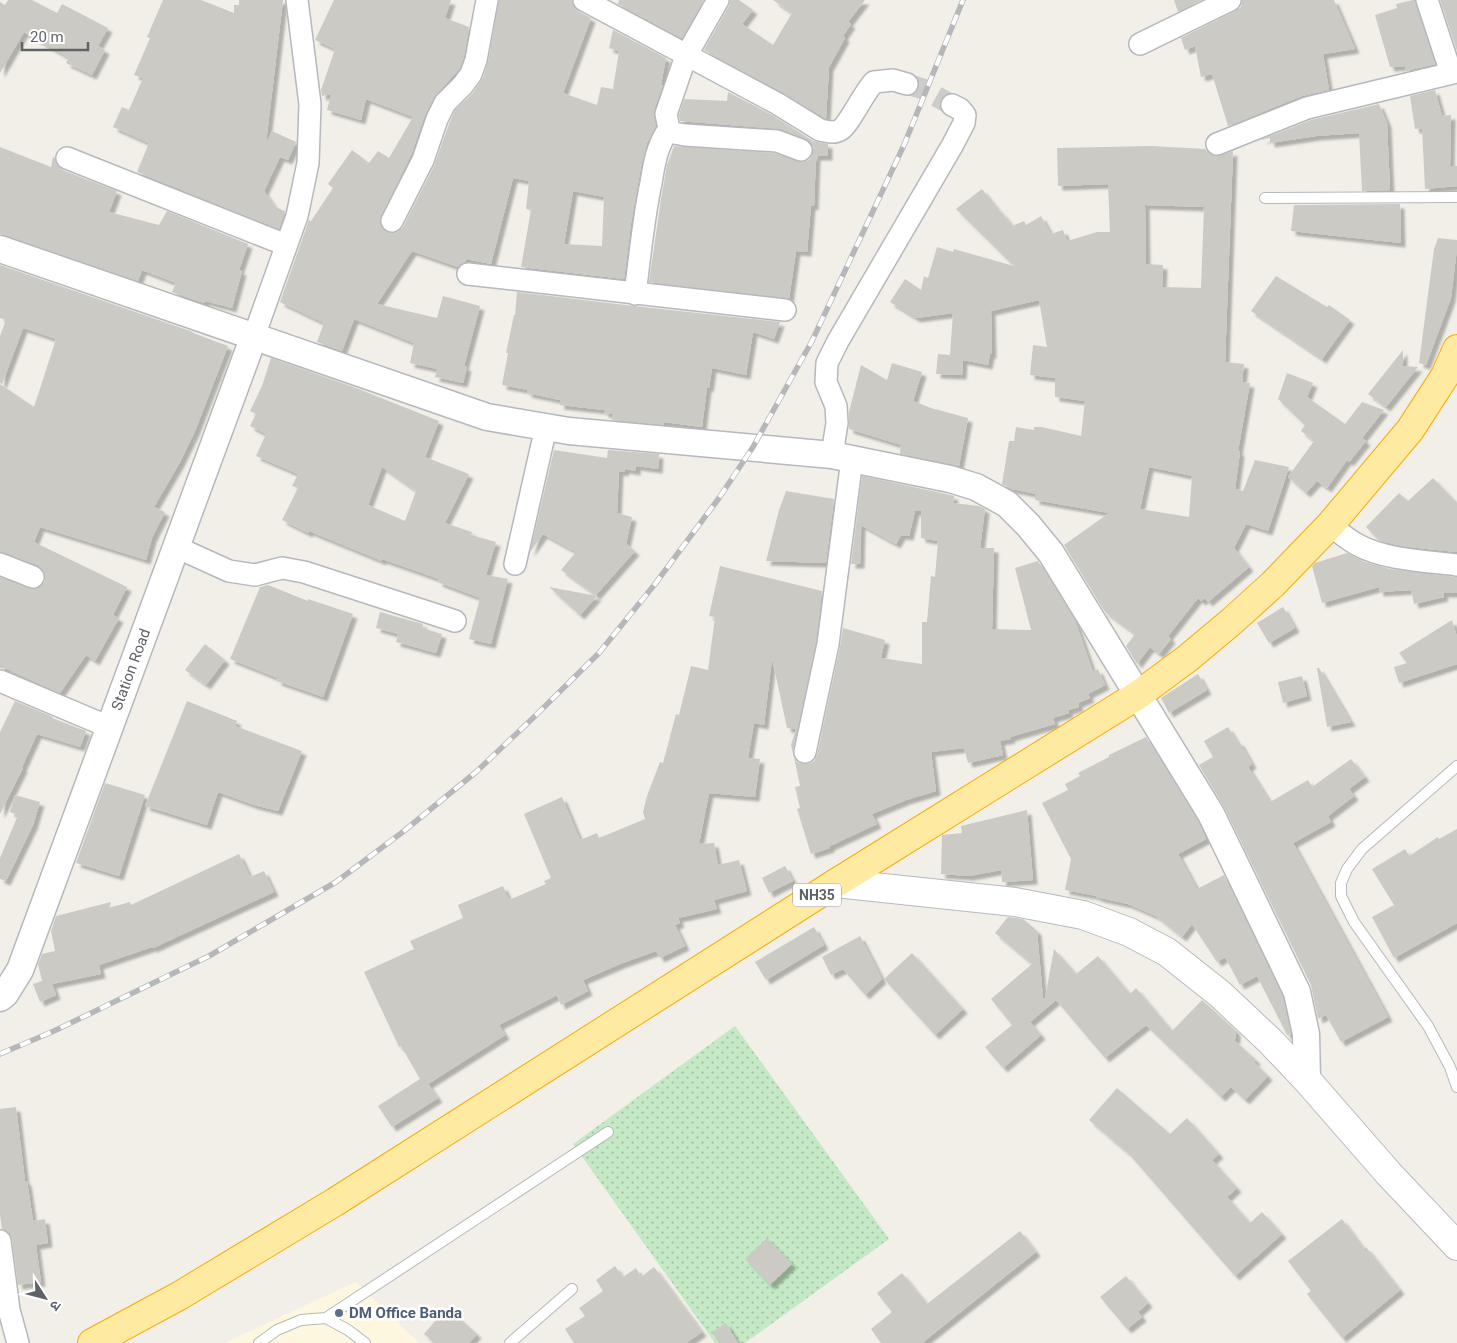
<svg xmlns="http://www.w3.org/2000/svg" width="1457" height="1343" viewBox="0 0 1457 1343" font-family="Roboto,'Noto Sans Devanagari',sans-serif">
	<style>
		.commercial { fill: #fef7e0 }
		.park { fill: url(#park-dots) }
		.building { fill: #cccac5; fill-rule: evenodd; filter: url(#shadow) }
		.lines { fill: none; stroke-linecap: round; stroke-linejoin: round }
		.minor-tunnel { stroke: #ccccc8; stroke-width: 21; stroke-dasharray: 21 11; stroke-linecap: butt }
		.service-casing { stroke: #b5b8bc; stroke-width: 12 }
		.minor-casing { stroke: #b5b8bc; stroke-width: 24 }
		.tertiary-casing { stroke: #b5b8bc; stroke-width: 29 }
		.secondary-casing { stroke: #b6babf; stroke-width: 30 }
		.trunk-casing { stroke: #f9ab00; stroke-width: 30 }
		.service { stroke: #fff; stroke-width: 10 }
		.minor { stroke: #fff; stroke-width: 21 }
		.tertiary { stroke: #fff; stroke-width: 26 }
		.secondary { stroke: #fff; stroke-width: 28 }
		.trunk { stroke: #feeaa1; stroke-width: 28 }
		.rail-casing { stroke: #b6b7b8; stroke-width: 5.5 }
		.rail { stroke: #fff; stroke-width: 4; stroke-dasharray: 11; stroke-linecap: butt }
		.service-dot { fill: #5c6f8a; stroke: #fff; stroke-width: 2 }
		.labels { text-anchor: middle; stroke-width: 5; stroke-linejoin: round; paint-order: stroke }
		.shield { fill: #fff; stroke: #8f9295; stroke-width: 1 }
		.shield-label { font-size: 14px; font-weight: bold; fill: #5f6368 }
		.street-label { font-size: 15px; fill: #5f6368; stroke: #fff }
		.service-label { font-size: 15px; font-weight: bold; fill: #4e5e75; stroke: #fff; text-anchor: start }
	</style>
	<defs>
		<pattern id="park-dots" width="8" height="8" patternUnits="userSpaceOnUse" patternTransform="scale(1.25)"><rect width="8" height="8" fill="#c5e8c5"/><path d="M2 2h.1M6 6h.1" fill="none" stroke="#a3c0a4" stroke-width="1.8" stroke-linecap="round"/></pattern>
		<filter id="shadow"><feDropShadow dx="4.5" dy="4.5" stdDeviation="1" flood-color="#0004"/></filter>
	</defs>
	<rect width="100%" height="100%" fill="#f1efe8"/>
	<path class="commercial" d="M356 1282 419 1343H224Z"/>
	<path class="park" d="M735 1026 889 1239 745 1343H715L573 1144Z"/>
	<path class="building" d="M8 0H32L57 13 62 4 108 28 98 46 105 50 92 75 66 63 69 58 24 32 0 73V2L5 5Z
		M163 0H201L234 13V5H239V0H283L266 143 272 131 296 142 288 160 280 157 264 191 275 207 285 211 279 229 137 172 149 143 113 127 122 107 129 110 143 78 134 75 150 38 147 37Z
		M334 0H451L445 18 469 27 464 57 460 68 434 97 425 115 411 155 381 216 380 222 382 228 387 232 392 233 398 232 403 227 434 166 449 124 455 110 472 94 483 78 488 62 499 0H572L573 6 578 11 591 18 563 93 597 105 601 87 613 89 619 51 609 48 613 30 666 58 661 85H663L654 110 656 126 647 143 641 167 631 223 624 279 521 267 531 210 526 209 529 181 513 178 491 264 466 259 465 262 458 267 412 251 377 304 437 318 443 296 480 306 464 366 467 367 463 383 435 377 437 369 410 363 414 343 354 319 342 351 317 342 324 323 280 302 309 220 311 221 333 188 328 184 352 150 369 163 378 151 389 158 413 117 366 99 361 120 327 110 331 94 322 96 321 90 335 49 315 40ZM573 191 604 197 602 246 564 244Z
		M619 0H704L682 38 618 4Z
		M730 0H739L753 10 742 24 773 45 792 13 773 0H865L848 22 851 24 843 36 845 38 829 67 826 118 784 93 704 50 729 6Z
		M1174 0H1202L1178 12Z
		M1242 0H1334L1355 49 1323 54 1329 90 1302 96 1228 126 1212 74 1201 77 1195 46 1185 50 1181 38 1235 11 1241 7Z
		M1413 0H1415L1435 64 1406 71 1405 66 1390 67 1375 15 1397 8 1396 4Z
		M1440 0H1457V51Z
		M1435 90 1442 116 1451 115 1450 166H1457V186L1425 189 1422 128 1415 129 1410 96Z
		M728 92 772 115 813 141 828 144V156H816L814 206 811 205 807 252 796 251 789 299 649 282 661 199 667 165 674 146 774 153 803 162 809 160 812 155 813 148 810 142 781 129 680 121 679 115 684 99 727 101Z
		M1379 104 1387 123 1390 190 1362 191 1359 133 1316 136 1270 143V138L1260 140 1311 120Z
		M1151 146 1205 149 1210 154 1216 156 1233 151 1225 362 1244 364 1242 382 1250 383 1238 451 1240 452 1235 489 1243 491 1255 460 1289 467 1268 531 1246 524 1234 548 1249 567 1208 602 1205 598 1201 601 1198 598 1168 636 1171 639 1159 654 1150 647 1137 664 1126 646 1135 634 1105 612 1064 545 1109 513 1035 500 1036 494 1012 489 1002 484 1009 441H1014L1016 427 1034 430V427H1042L1081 436 1085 401 1055 397V378L1030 375 1033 345 1047 347 1039 300 991 311 992 354H990L988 365 963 360 962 375 936 374 938 354 950 355 953 313 916 318 890 302 905 279 921 290 924 276 928 278 937 247 953 252 954 249 1014 266 956 209 982 189 1001 213 1002 212 1012 226 1024 221 1026 225 1041 216 1051 234 1063 230 1067 241 1097 232H1110L1108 184 1058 186 1057 148ZM1145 205 1204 207 1201 288 1162 287 1163 265 1146 264ZM1149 467 1192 476 1189 517 1140 509Z
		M0 147 51 167 53 157 55 158 57 165 62 170 117 191 109 212 159 225 167 211 248 244 239 270 242 271 232 308 205 301 204 303 172 292 176 283 142 270 138 281 0 234Z
		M1400 204 1401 243 1291 231 1294 205Z
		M1438 238 1457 240V248L1451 298 1426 365 1419 363 1434 249Z
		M0 265 193 332V333L228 346 195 431 180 462 154 507 165 512 152 538 146 560 40 527 34 542 127 587 113 615 119 618 95 661 86 655 60 693 7 669 0 668V577L34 589 41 586 45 581V576L43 570 38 565 0 552V384L34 407 56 339 23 328 2 384 0 383V336L6 320 0 318Z
		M1276 276 1327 307 1329 305 1350 320 1322 359 1251 311Z
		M517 292 634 306 780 322 774 339 753 332 746 375 712 368 709 388 707 387 702 427 664 422V425L612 420 613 414 604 413V410L560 405V400L527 393 528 390 502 385 508 353H506L514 315H515Z
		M1403 350V366L1418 367 1386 407 1368 394Z
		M271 358 356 388 439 421 425 457 469 474 445 523 472 532 471 535 496 542 486 575 508 579 491 644 469 639 480 598 438 582 439 579 382 559V561L309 531 308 533 282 520 298 488 292 486 298 474 256 456 266 434 250 426 256 414 250 411 262 386ZM382 467 416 491 405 521 368 505Z
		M892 363 922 372 913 401 931 408 968 418 959 466 900 454 901 445 849 429V412L861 365 887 380Z
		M1287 373 1313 383 1307 397 1345 424 1362 402 1384 410 1362 438 1366 441 1349 462 1347 460 1327 488 1317 481 1306 493 1288 477 1314 441 1301 431 1305 425 1278 399Z
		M554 450 607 458 608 450 659 454 658 469 636 466V471L625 469 624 472 619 471 617 513 632 517 626 544 635 551 596 595 561 570 576 552 543 534 530 552Z
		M862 476 946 494 954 496 953 503 979 506 985 509 980 548H994L992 629 1031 630 1015 568 1038 561 1075 620 1093 672 1098 669 1105 685 1088 694 1090 698 1078 703 1079 707 1068 710 1069 713 1053 718 1055 724 1010 737 1011 739 1000 741 1003 755 968 763 964 748 931 752 936 791 906 800 872 814 877 824 830 846V848L811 854 797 809 800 808 795 787 800 786 794 757 797 762 802 764H808L814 761 817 755 840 647 843 628 885 640 881 658 922 664V622H927L931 576 935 577 938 541 921 538V511H915L909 536 901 535 896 544 861 525 860 564H851Z
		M1433 478 1457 503V552L1408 547 1384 542 1379 540 1366 527 1399 493 1408 501Z
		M786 491 834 499 826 563 766 561 779 510Z
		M1347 553 1365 562 1390 569 1457 577V593H1443L1444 597 1414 604 1411 590 1379 592V587L1322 603 1312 566 1315 563Z
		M720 566 822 591 816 642 793 753 791 745 796 729 787 728 772 658 764 725 754 723 748 758 760 759 755 797 709 793 699 844 714 843 718 865 739 860 747 891 714 900 717 909 678 918 680 923 675 925 685 946 660 958 656 951 620 964 583 980 588 991 561 1005 557 995 499 1025 505 1035 428 1084 438 1098 392 1127 378 1106 420 1079 401 1046 399 1047 364 972 414 949 410 941 463 918 458 905 503 886 509 900 546 884 544 881 551 878 524 814 562 797 580 840 597 833 599 838 645 819 643 812 647 796 660 762 663 763 676 714 679 715 691 666 708 670 715 617 709 616Z
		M268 585 308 601V599L353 614 323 697 277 681 278 678 230 659 260 587Z
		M549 587 597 596 580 615Z
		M1283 607 1295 628 1269 643 1257 623Z
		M380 612 423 624 422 628 442 634 436 653 396 642 398 634 376 628Z
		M1452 620 1457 637V664L1399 683 1394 667 1407 663 1399 653Z
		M205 644 225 660 206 685 185 670Z
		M1317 668H1319L1351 722 1327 727Z
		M1198 674 1207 690 1169 713 1161 698Z
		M1302 676 1307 696 1283 703 1278 682Z
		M15 701 53 717 52 718 86 731 80 747 37 734 22 767 23 768 0 814V732Z
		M187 701 237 721 235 726 302 751 278 811 254 805 218 792 207 825 145 806Z
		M1228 727 1237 742 1239 741 1252 764 1248 767 1270 802 1308 780 1312 787 1351 759 1365 777 1349 789 1354 796 1328 816 1331 822 1293 843 1388 1017 1341 1042 1326 1015 1318 1019 1311 985 1224 807 1199 765 1213 757 1204 741Z
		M1146 737 1198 821 1206 839 1178 854 1197 889 1224 875 1283 997 1291 1034 1287 1035 1257 976 1240 985 1225 957 1217 962 1192 924 1182 937 1156 916 1128 904 1096 897 1097 896 1065 890 1071 859 1042 803 1068 790 1065 784 1080 776 1078 773 1109 757V755Z
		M105 783 145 795 119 876 76 863Z
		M15 795 40 802 33 825 6 881 0 879V858L18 815 10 812Z
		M1027 810 1033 880 1002 882 1001 870 969 876 941 874 942 835 962 833 961 826Z
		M1457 829V923L1394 958 1372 917 1394 905 1372 869 1405 849 1409 856 1438 837 1439 839Z
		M239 854 250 877 264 871 274 892 153 948 152 947 99 965 101 974 52 984 56 995 40 1002 33 984 42 981 38 964 42 954 55 951 51 931 56 916 111 902 109 908 130 902 131 905Z
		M785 866 793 881 769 893 762 878Z
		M1008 917 1023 919 1037 931 1043 998H1045L1054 949 1076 974 1098 956 1130 994 1136 988 1172 1031 1202 1000 1236 1031V1038L1234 1040 1256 1060 1254 1062 1268 1076 1245 1100 1231 1087 1221 1097 1146 1025 1105 1058 1056 1000 1030 1022 1041 1035 1003 1068 985 1047 1012 1025 991 999 1032 964 995 933Z
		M814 927 824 945 766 980 755 962Z
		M860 936 882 979 865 995 843 969 831 975 822 957Z
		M912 953 963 1009 935 1035 884 979Z
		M1117 1088 1170 1134 1187 1118 1219 1154 1212 1160 1237 1188 1227 1197 1250 1223 1262 1212 1282 1234 1235 1276 1129 1154 1089 1120Z
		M16 1107 25 1181H27L33 1221 45 1219 48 1243 36 1245 41 1282 18 1285 12 1239 10 1233 2 1229 0 1215V1109Z
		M1342 1219 1364 1249 1366 1247 1400 1290 1342 1338 1307 1294 1311 1291 1288 1261Z
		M1020 1231 1036 1252 922 1343H881L871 1329 892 1312 877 1293 902 1273 927 1304Z
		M767 1238 792 1264 770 1285 745 1259Z
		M615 1266 623 1277 636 1268 641 1277 654 1267 702 1332 686 1343H574L565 1329 585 1316 579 1308 603 1291 596 1280Z
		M1126 1276 1148 1303 1138 1312 1142 1317 1127 1329 1100 1297Z
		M447 1307 477 1334 469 1343H434L424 1334Z
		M726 1323 738 1343H719L712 1332Z"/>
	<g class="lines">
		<path class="minor-tunnel" d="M907 84 923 89 952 105"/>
		<g class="service-casing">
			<path id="service" d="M1265 198 1457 197
				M1457 766 1362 849 1347 869 1341 883V896L1354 922 1428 1026 1450 1067 1457 1087
				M326 1318 608 1132
				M259 1343 277 1330 301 1320 326 1318 348 1330 365 1343
				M510 1343 572 1289"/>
		</g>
		<g class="minor-casing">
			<path id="minor" d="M584 0 778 104 820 130C827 131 833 134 840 130 849 125 864 92 874 82L893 80 907 84
				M718 0 686 56 666 114 669 129 674 133 685 135 777 141 801 150
				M1427 0 1451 73
				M1140 44 1230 0
				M1217 144 1307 108 1457 72
				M67 158 286 245
				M392 221 423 160 437 119 445 103 463 85 471 74 476 60 487 0
				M468 274 785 310
				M635 294C640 257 643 220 651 183 654 164 657 145 669 129
				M254 336 297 216 308 163 310 104 297 0
				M832 455 837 423 836 406 826 382 827 363 838 341 952 146 964 123 965 115 960 109 952 105
				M1330 525C1339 532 1348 540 1358 545 1385 560 1427 561 1457 565
				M176 547 229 571 255 575 282 568 304 572 455 621
				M0 564 33 577
				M515 564 546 427
				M0 681 109 727
				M805 752 828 644 852 459
				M0 1241 9 1310 18 1343"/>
		</g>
		<g class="tertiary-casing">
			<g id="tertiary">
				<path d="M0 249 487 417 569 431 832 455 950 479 976 487 1007 504 1028 525 1051 553 1211 814 1241 876 1297 992 1306 1034 1307 1080"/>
				<path id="s1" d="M0 998 5 994 20 970 254 336"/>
			</g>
		</g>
		<g class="secondary-casing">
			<path id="secondary" d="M836 883 1015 902 1083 915 1129 932 1167 952 1220 994 1270 1041 1307 1080 1389 1174 1457 1246"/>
		</g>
		<g class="trunk-casing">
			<path id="trunk" d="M92 1343 179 1296 335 1202 836 883 1138 695 1188 658 1231 622 1273 584 1330 525 1410 430 1445 376 1457 349"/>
		</g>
		<use href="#service" class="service"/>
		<use href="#minor" class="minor"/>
		<use href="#tertiary" class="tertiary"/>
		<use href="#secondary" class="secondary"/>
		<use href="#trunk" class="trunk"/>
		<g class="rail-casing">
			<path id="rail" d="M0 1054 54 1031 209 956 336 882 404 831 476 772 532 719 599 653 655 584 719 498 753 447 812 341 904 145 963 0"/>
		</g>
		<use href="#rail" class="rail"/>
	</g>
	<circle class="service-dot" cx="339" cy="1313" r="5"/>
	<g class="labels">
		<rect class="shield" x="793" y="883.5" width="48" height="23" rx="4"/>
		<g class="shield-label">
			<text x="817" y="900">NH35</text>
		</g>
		<g class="street-label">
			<text dy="5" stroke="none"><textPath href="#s1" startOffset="355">Station Road</textPath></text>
		</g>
		<g class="service-label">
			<text x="349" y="1318">DM Office Banda</text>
		</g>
	</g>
	<g transform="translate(45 1298) rotate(126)" stroke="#ffffff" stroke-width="4" paint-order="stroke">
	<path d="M0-4L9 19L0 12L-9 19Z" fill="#5f6368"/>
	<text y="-8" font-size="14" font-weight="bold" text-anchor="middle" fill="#5f6368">उ</text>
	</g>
	<path d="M22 42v8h66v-8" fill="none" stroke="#5f6368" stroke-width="2.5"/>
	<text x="30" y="42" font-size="15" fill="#5f6368" stroke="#ffffff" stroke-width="4" paint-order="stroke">20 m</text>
</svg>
